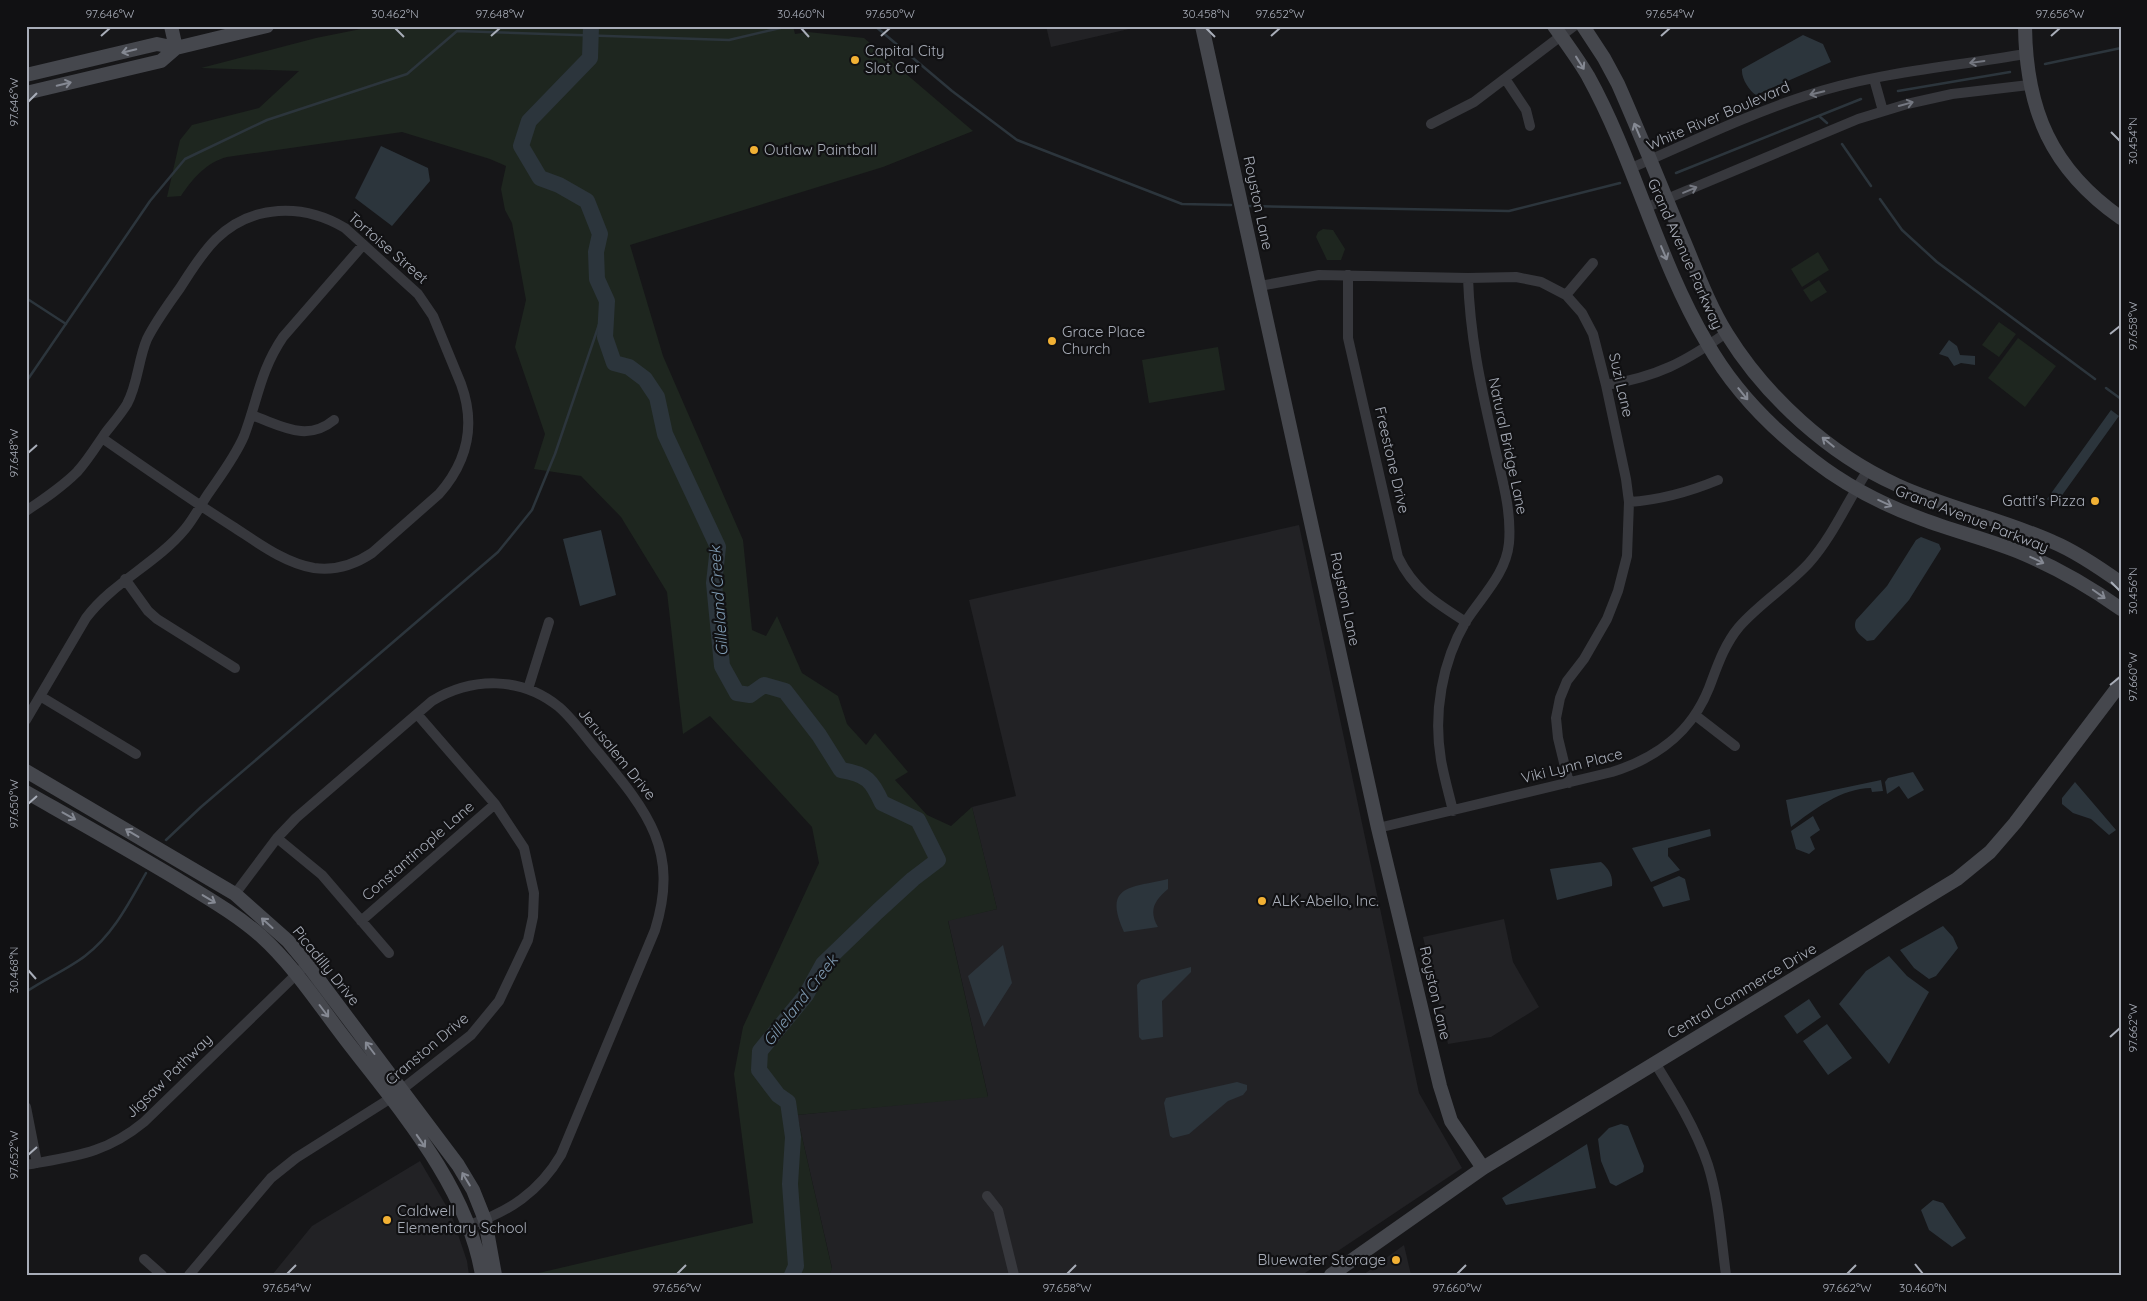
<svg xmlns="http://www.w3.org/2000/svg" width="2147" height="1301" viewBox="0 0 2147 1301" font-family="Quicksand,sans-serif">
	<style>
		.built { fill: #222225 }
		.green { fill: #1e261f }
		.water { fill: #2c353c }
		.lines { fill: none; stroke-linecap: round; stroke-linejoin: round }
		.stream { stroke: #2c353c; stroke-width: 2.5 }
		.river { stroke: #2c353c; stroke-width: 16 }
		.street { stroke: #37383d; stroke-width: 10 }
		.secondary { stroke: #45474d; stroke-width: 14 }
		.oneway { stroke: #858993 }
		.oneway2 { stroke: #757881 }
		.ticks { fill: none; stroke: #a8adb8; stroke-width: 2 }
		.poi-dot { fill: #f2b134; stroke: #111113; stroke-width: 2 }
		.labels { text-anchor: middle; stroke-width: 4.5; stroke-linejoin: round; paint-order: stroke }
		.poi-label { font-size: 15px; fill: #a8adb8; stroke: #111113; text-anchor: start }
		.street-label { font-size: 15px; fill: #a8adb8; stroke: #111113 }
		.water-label { font-size: 16px; font-style: italic; fill: #7f9bb3; stroke: #111113 }
		.neatline { fill: none; stroke: #a8adb8; stroke-width: 2 }
		.ticks-label { font-size: 12px; text-anchor: middle; fill: #a8adb8 }
	</style>
	<rect width="100%" height="100%" fill="#161618"/>
	<path class="built" d="M1046 26H1142L1051 47Z
		M1299 525 1419 1093 1462 1168 1302 1275H829L832 1268 797 1115 988 1096 948 920 997 909 972 807 1016 796 969 600Z
		M1504 919 1513 962 1539 1007 1491 1037 1448 1044 1423 937Z
		M420 1161 451 1214 467 1261 469 1275H272L312 1226Z
		M1404 1245 1411 1275H1363Z"/>
	<path class="green" d="M376 26H793L795 34 808 32 864 38 973 131 883 167 630 245 663 356 743 540 752 630 766 636 777 616 802 673 838 696 847 724 866 745 875 733 908 772 895 780 927 815 951 826 972 807 997 909 948 921 988 1097 797 1115 832 1269 829 1275H530L753 1223 734 1074 743 1027 819 863 812 827 710 716 683 734 667 592 621 517 581 476 534 469 545 434 515 347 526 300 512 223 505 210 501 189 506 166 490 159 402 132 227 157C207 162 192 179 181 196L167 197 180 140 192 125 259 108 299 71 201 68 316 38Z
		M1323 229 1333 230 1345 249 1341 260H1327L1316 237 1318 232Z
		M1818 252 1829 270 1802 287 1791 269Z
		M1819 280 1827 292 1811 302 1803 290Z
		M1999 322 2016 334 1999 357 1982 345Z
		M2018 338 2056 366 2025 407 1988 378Z
		M1218 347 1225 390 1149 403 1142 360Z"/>
	<path class="water" d="M1803 35 1823 44 1831 62 1756 95C1749 91 1741 78 1742 69Z
		M381 146 428 168 430 181 392 226 355 198Z
		M1949 340 1957 346 1960 355 1975 356V365L1961 363 1954 366 1948 357 1939 354Z
		M2111 410 2119 416 2055 505 2047 499Z
		M601 530 616 595 580 606 563 539Z
		M1921 537 1939 544 1941 549 1909 600 1874 640 1867 641C1860 635 1852 630 1856 620L1887 586 1916 540Z
		M1913 772 1924 790 1908 799 1899 786 1887 794 1885 782 1888 778Z
		M1881 780 1883 791 1872 792 1871 788C1842 788 1813 810 1791 827L1786 800Z
		M2075 782 2116 830 2109 835 2091 819 2073 813 2062 804V798Z
		M1813 816 1820 830 1810 837 1815 849 1809 854 1796 849 1791 831Z
		M1710 829 1711 836 1668 848V856L1680 870 1651 882 1632 848Z
		M1601 862C1609 869 1613 875 1612 886L1557 900 1550 869Z
		M1679 876 1685 879 1690 900 1663 907 1653 887Z
		M1168 879V889C1155 900 1148 910 1158 927L1124 932C1102 884 1132 888 1168 879Z
		M1943 926 1953 937 1958 948 1936 976 1929 979 1914 968 1900 950Z
		M1003 945 1012 983 984 1027 968 976Z
		M1889 956 1907 976 1929 992 1889 1064 1839 1004 1866 971Z
		M1191 967V972L1162 1001 1163 1037 1142 1040 1139 1037 1137 985 1141 980Z
		M1809 999 1821 1017 1797 1034 1784 1016Z
		M1827 1024 1852 1058 1828 1075 1803 1041Z
		M1237 1082 1247 1085V1090L1243 1095 1228 1101 1189 1134 1173 1138 1170 1136 1164 1103 1166 1098Z
		M1621 1124 1628 1126 1644 1166 1643 1172 1616 1186 1610 1183 1601 1161 1598 1139 1609 1128Z
		M1587 1144 1596 1188 1506 1205 1502 1198Z
		M1933 1200 1943 1203 1966 1238 1952 1247 1929 1230 1921 1210Z"/>
	<g class="lines">
		<path class="stream" d="M875 26 952 91 1017 140 1182 204 1231 205
			M2045 64 2121 48
			M1898 91 2010 72
			M1819 116 1827 123
			M1842 144 1871 186
			M1676 173 1861 99
			M1880 199 1902 230 1937 262 2095 379
			M1248 206 1509 211 1620 183
			M26 298 66 324
			M26 382 150 201 185 159 267 120 407 74 457 31 729 40 789 26
			M2106 388 2121 399
			M166 840 201 807 498 552 532 510 555 454 607 301
			M26 992C45 979 68 969 85 956 113 935 129 903 146 873"/>
		<path class="river" d="M591 26 590 58 529 121 521 146 540 178 559 185 587 201 600 234 596 252 597 279 607 301 605 337 614 363 629 367 645 379 657 397 665 434 718 547 714 583 722 666 737 693 750 695 764 685 785 691 819 735 841 770C867 774 872 781 882 803L918 820 938 860 913 879 878 911 823 964 806 995 760 1051 759 1070 778 1095 788 1102 793 1137 790 1184 796 1266 792 1275"/>
		<path class="street" d="M1874 79 1883 111
			M1506 80 1526 110 1530 126
			M1431 124 1474 102 1574 26
			M1629 169C1687 144 1744 116 1805 96 1876 72 1952 67 2025 54
			M1645 208 1858 119 1907 104 1952 94 2029 85
			M1348 275V338L1398 557C1414 590 1436 603 1466 622
			M1260 286 1319 275 1468 278 1516 277 1541 282 1566 295 1582 313 1593 334 1606 385 1626 479 1629 502 1627 556 1618 591 1607 619 1584 659 1567 681 1560 698 1556 718 1558 738 1569 783
			M1566 295 1593 263
			M1606 385C1657 377 1685 362 1726 333
			M251 415C281 425 306 443 334 420
			M1629 502C1660 500 1689 492 1718 480
			M26 511C44 499 62 487 77 472 88 460 97 445 106 432 113 423 121 414 127 404 138 384 138 360 147 339 156 321 168 305 180 288 191 271 201 254 216 239 252 204 303 203 345 228L418 294 433 316 461 384C476 425 467 462 439 494L372 553C354 565 335 571 314 568 284 563 257 542 232 526 188 498 145 468 102 438
			M125 579 148 611 157 619 235 668
			M528 689 549 622
			M40 696 136 754
			M1695 715 1735 746
			M26 720 86 618C113 582 156 564 185 529 194 518 200 506 208 494 221 475 235 457 244 436 258 399 260 371 283 337L363 245
			M1453 811C1449 794 1444 777 1441 760 1433 713 1442 662 1466 621 1482 596 1506 574 1509 543 1512 507 1500 473 1493 439 1480 383 1470 335 1468 278
			M1378 828 1612 772C1657 758 1691 733 1709 688 1717 667 1724 645 1739 627 1760 603 1788 586 1809 563 1833 536 1848 500 1868 470
			M277 838 322 875 389 953
			M235 894 277 838 296 818 432 701C472 677 521 676 559 707 574 720 586 738 599 753 647 811 680 850 655 930L561 1155C539 1192 509 1212 469 1225
			M361 921 495 804
			M1655 1063C1675 1095 1696 1129 1708 1165 1719 1200 1721 1238 1726 1275
			M26 1107 37 1163
			M26 1165C75 1156 105 1154 144 1122L307 964
			M987 1196 998 1210 1014 1275
			M144 1259 162 1275
			M189 1275 271 1178 296 1158 391 1098 471 1035 499 1001 528 940 533 917 534 893 524 848 495 804 417 714"/>
		<path class="secondary" d="M171 26 176 48
			M1202 26 1378 828 1440 1086 1451 1121 1483 1168
			M1554 26C1566 43 1578 59 1588 76 1635 161 1657 259 1707 343 1733 389 1771 428 1813 460 1845 485 1884 505 1922 519 1956 532 1991 540 2024 554 2059 569 2090 587 2121 609
			M1583 26 1604 58 1618 84C1641 136 1662 189 1684 241 1697 272 1709 305 1727 334 1766 397 1829 454 1897 485 1947 508 2002 519 2053 542 2077 552 2100 568 2121 583
			M2025 26C2026 110 2051 169 2121 218
			M26 75 157 44 176 48 267 26
			M26 93 161 61 176 48
			M26 771 235 894 288 941 307 964 458 1165 473 1190 485 1220 495 1275
			M26 792C77 821 127 849 177 879 206 897 236 914 261 936 293 965 317 1002 343 1036 397 1107 467 1184 482 1275
			M1331 1275 1483 1168 1957 879 1990 852 2015 823 2121 683"/>
	</g>
	<defs><path id="oneway-shaft" d="M-6 0H5M1.5-3L5.5 0L1.5 3" fill="none" stroke-width="1.6" stroke-linecap="round" stroke-linejoin="round" transform="scale(1.25)"/></defs>
	<g class="oneway">
		<use href="#oneway-shaft" transform="translate(129 51) rotate(167)"/>
		<use href="#oneway-shaft" transform="translate(1580 63) rotate(58)"/>
		<use href="#oneway-shaft" transform="translate(64 84) rotate(-13)"/>
		<use href="#oneway-shaft" transform="translate(1637 130) rotate(-113)"/>
		<use href="#oneway-shaft" transform="translate(1664 253) rotate(67)"/>
		<use href="#oneway-shaft" transform="translate(1743 394) rotate(51)"/>
		<use href="#oneway-shaft" transform="translate(1828 442) rotate(-141)"/>
		<use href="#oneway-shaft" transform="translate(1885 503) rotate(25)"/>
		<use href="#oneway-shaft" transform="translate(2037 560) rotate(25)"/>
		<use href="#oneway-shaft" transform="translate(2099 594) rotate(35)"/>
		<use href="#oneway-shaft" transform="translate(69 816) rotate(29)"/>
		<use href="#oneway-shaft" transform="translate(132 833) rotate(-149)"/>
		<use href="#oneway-shaft" transform="translate(209 899) rotate(31)"/>
		<use href="#oneway-shaft" transform="translate(267 923) rotate(-138)"/>
		<use href="#oneway-shaft" transform="translate(324 1011) rotate(53)"/>
		<use href="#oneway-shaft" transform="translate(370 1048) rotate(-127)"/>
		<use href="#oneway-shaft" transform="translate(421 1141) rotate(55)"/>
		<use href="#oneway-shaft" transform="translate(466 1179) rotate(-121)"/>
	</g>
	<g class="oneway2">
		<use href="#oneway-shaft" transform="translate(1977 62) rotate(172)"/>
		<use href="#oneway-shaft" transform="translate(1817 93) rotate(166)"/>
		<use href="#oneway-shaft" transform="translate(1906 104) rotate(-15)"/>
		<use href="#oneway-shaft" transform="translate(1690 190) rotate(-23)"/>
	</g>
	<path class="ticks" d="M395 28 404 37M801 28 809 37M1206 28 1215 37M101 36 110 28M491 36 500 28M881 36 890 28M1271 36 1280 28M1661 36 1670 28M2051 36 2060 28M28 102 37 93M2111 132 2120 141M2110 334 2120 326M28 453 37 445M2111 582 2120 591M2110 685 2120 677M28 804 37 796M28 970 36 979M2110 1037 2120 1028M28 1155 37 1147M1915 1264 1923 1274M287 1274 296 1265M677 1274 686 1265M1067 1274 1076 1265M1457 1274 1466 1265M1847 1274 1856 1265"/>
	<g class="poi-dot">
		<circle cx="855" cy="60" r="5"/>
		<circle cx="754" cy="150" r="5"/>
		<circle cx="1052" cy="341" r="5"/>
		<circle cx="2095" cy="501" r="5"/>
		<circle cx="1262" cy="901" r="5"/>
		<circle cx="387" cy="1220" r="5"/>
		<circle cx="1396" cy="1260" r="5"/>
	</g>
	<g class="labels">
		<g class="poi-label">
			<text x="865" y="56">Capital City<tspan x="865" dy="17">Slot Car</tspan></text>
			<text x="764" y="155">Outlaw Paintball</text>
			<text x="1062" y="337">Grace Place<tspan x="1062" dy="17">Church</tspan></text>
			<text x="2085" y="506" text-anchor="end">Gatti's Pizza</text>
			<text x="1272" y="906">ALK-Abello, Inc.</text>
			<text x="397" y="1216">Caldwell<tspan x="397" dy="17">Elementary School</tspan></text>
			<text x="1386" y="1265" text-anchor="end">Bluewater Storage</text>
		</g>
		<g class="street-label">
			<text transform="translate(1718 116) rotate(-23)" y="5">White River Boulevard</text>
			<text transform="translate(1258 203) rotate(78)" y="5">Royston Lane</text>
			<text transform="translate(388 248) rotate(41)" y="5">Tortoise Street</text>
			<text transform="translate(1685 254) rotate(66)" y="5">Grand Avenue Parkway</text>
			<text transform="translate(1621 385) rotate(77)" y="5">Suzi Lane</text>
			<text transform="translate(1508 446) rotate(78)" y="5">Natural Bridge Lane</text>
			<text transform="translate(1392 460) rotate(77)" y="5">Freestone Drive</text>
			<text transform="translate(1972 519) rotate(21)" y="5">Grand Avenue Parkway</text>
			<text transform="translate(1345 599) rotate(78)" y="5">Royston Lane</text>
			<text transform="translate(617 754) rotate(51)" y="5">Jerusalem Drive</text>
			<text transform="translate(1572 766) rotate(-14)" y="5">Viki Lynn Place</text>
			<text transform="translate(418 851) rotate(-41)" y="5">Constantinople Lane</text>
			<text transform="translate(326 966) rotate(51)" y="5">Picadilly Drive</text>
			<text transform="translate(1742 991) rotate(-31)" y="5">Central Commerce Drive</text>
			<text transform="translate(1435 993) rotate(77)" y="5">Royston Lane</text>
			<text transform="translate(427 1049) rotate(-40)" y="5">Cranston Drive</text>
			<text transform="translate(169 1076) rotate(-44)" y="5">Jigsaw Pathway</text>
		</g>
		<g class="water-label">
			<text transform="translate(718 601) rotate(-94)" y="6">Gilleland Creek</text>
			<text transform="translate(800 1000) rotate(-52)" y="6">Gilleland Creek</text>
		</g>
	</g>
	<rect width="2147" height="1301" fill="none" stroke="#111113" stroke-width="55"/>
	<rect x="28" y="28" width="2092" height="1246" class="neatline"/>
	<g class="ticks-label">
		<text x="110" y="18">97.646°W</text>
		<text x="395" y="18">30.462°N</text>
		<text x="500" y="18">97.648°W</text>
		<text x="801" y="18">30.460°N</text>
		<text x="890" y="18">97.650°W</text>
		<text x="1206" y="18">30.458°N</text>
		<text x="1280" y="18">97.652°W</text>
		<text x="1670" y="18">97.654°W</text>
		<text x="2060" y="18">97.656°W</text>
		<text transform="translate(14 102) rotate(-90)" y="4">97.646°W</text>
		<text transform="translate(2133 141) rotate(-90)" y="4">30.454°N</text>
		<text transform="translate(2133 326) rotate(-90)" y="4">97.658°W</text>
		<text transform="translate(14 453) rotate(-90)" y="4">97.648°W</text>
		<text transform="translate(2133 591) rotate(-90)" y="4">30.456°N</text>
		<text transform="translate(2133 677) rotate(-90)" y="4">97.660°W</text>
		<text transform="translate(14 804) rotate(-90)" y="4">97.650°W</text>
		<text transform="translate(14 970) rotate(-90)" y="4">30.468°N</text>
		<text transform="translate(2133 1028) rotate(-90)" y="4">97.662°W</text>
		<text transform="translate(14 1155) rotate(-90)" y="4">97.652°W</text>
		<text x="287" y="1292">97.654°W</text>
		<text x="677" y="1292">97.656°W</text>
		<text x="1067" y="1292">97.658°W</text>
		<text x="1457" y="1292">97.660°W</text>
		<text x="1847" y="1292">97.662°W</text>
		<text x="1923" y="1292">30.460°N</text>
	</g>
</svg>
